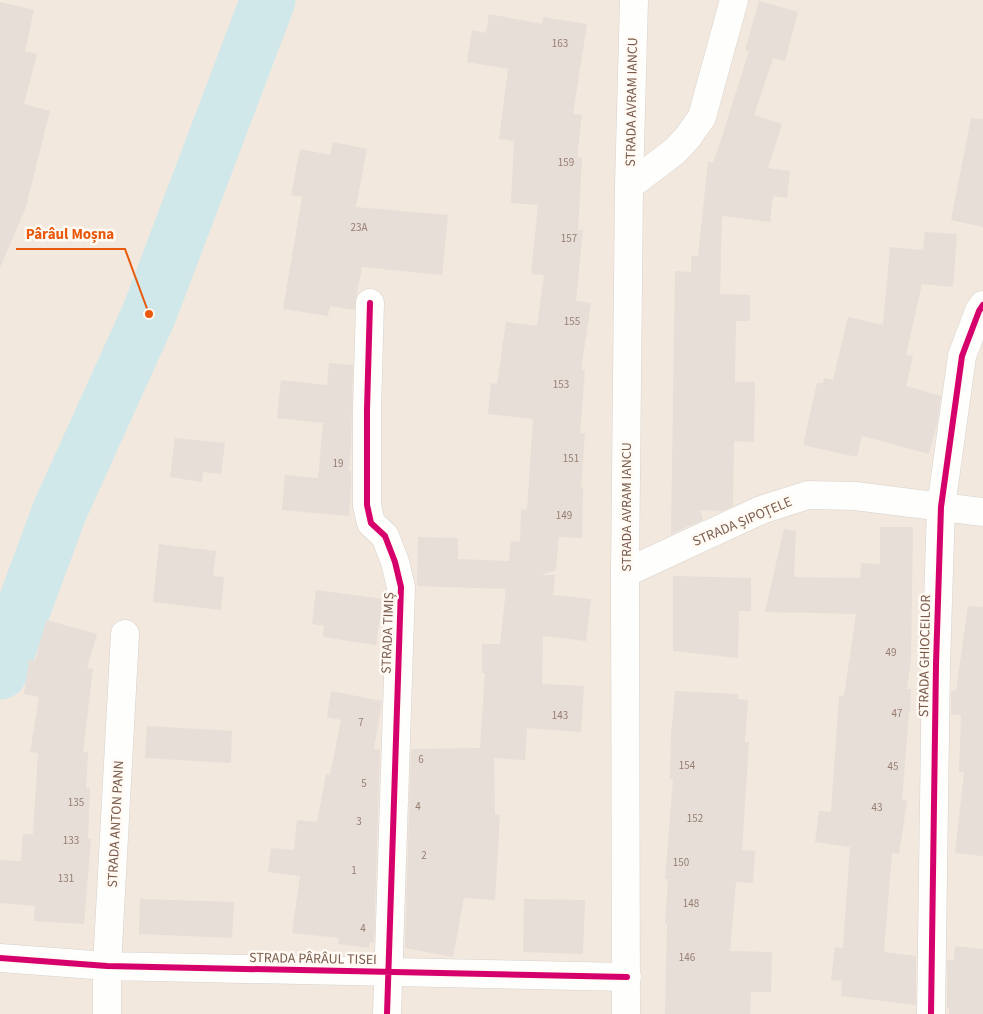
<svg xmlns="http://www.w3.org/2000/svg" width="983" height="1014" viewBox="0 0 983 1014" font-family="'Source Sans 3',sans-serif">
	<style>
		.residential { fill: #f2e8de }
		.lines { fill: none; stroke-linecap: round; stroke-linejoin: round }
		.river { stroke: #d0e8ea; stroke-width: 55 }
		.building { fill: #e6ded7 }
		.minor-casing { stroke: #d7d1cb; stroke-width: 29 }
		.secondary-casing { stroke: #d9d2cb; stroke-width: 29 }
		.minor { stroke: #fefefd; stroke-width: 28 }
		.secondary { stroke: #fefefd; stroke-width: 28 }
		.cycleway-casing { stroke: #fffaf3; stroke-width: 9 }
		.cycleway { stroke: #d6006c; stroke-width: 6 }
		.labels { text-anchor: middle; stroke-width: 5; stroke-linejoin: round; paint-order: stroke }
		.number-label { font-size: 11px; fill: #977e72 }
		.street-label { font-size: 14px; fill: #7a5c4d; stroke: #fffaf3 }
		.leader { fill: none; stroke: #e8590c; stroke-width: 2 }
		.callout-dot { fill: #e8590c; stroke: #fffaf3; stroke-width: 2 }
		.callout-label { font-size: 15px; text-anchor: middle; font-weight: bold; fill: #e8590c; stroke: #fffaf3; stroke-width: 5; stroke-linejoin: round; paint-order: stroke }
	</style>
	<rect width="100%" height="100%" fill="#f9f5f0"/>
	<path class="residential" d="M0 0H983V1014H0Z"/>
	<g class="lines">
		<path class="river" d="M0 672 60 510 149 314 268 0"/>
	</g>
	<path class="building" d="M759 1 798 12 785 61 773 58 754 115 782 124 768 168 790 171 787 198 773 196 770 222 722 216 720 294 750 295V321H736L735 382H755L754 442 734 441 733 506 722 511 700 510 703 520 671 534 675 271 691 272V256H698L708 162H713L718 149 749 51 745 50Z
		M0 2 34 10 25 51 37 54 24 104 50 111 26 207 0 268Z
		M489 14 542 24 543 17 587 24 573 114 582 115 577 157 582 158 578 230H583L576 301 591 303 581 370H585L580 433H585L581 488H583L582 538 559 537 556 570 541 575H555L553 595 591 599 586 641 543 636 542 684 584 686 581 732 527 728 525 760 494 758 495 814 500 815 495 900 464 898 453 957 405 948 411 749 480 748 485 673H482V644H500L506 589 417 586 418 537 458 538V559L509 561 511 541 520 542 521 509 527 510 533 419 488 414 491 383 497 384 506 322 537 326 544 275 531 274 538 205 511 203 514 141 499 139 508 69 467 62 472 30 486 33Z
		M971 118 983 119V227L951 220Z
		M333 142 367 149 356 207 448 215 442 275 362 267 354 310 330 306 328 316 283 309 302 197 291 195 300 149 330 155Z
		M925 232 957 234 953 287 922 284 906 355 913 356 906 386 941 396 937 424 929 454 862 436 857 457 803 445 817 383H823L824 378 833 380 848 317 883 325 890 247 923 250Z
		M329 363 353 365 351 444 349 470 351 471V486L349 516 282 510 285 475 318 478 323 423 277 418 281 380 327 385Z
		M175 438 225 443 221 474 203 472 202 482 170 477Z
		M880 527H913L911 660 907 689H911L910 713H909L902 800 907 801 899 854 892 852 884 952 916 956V1005L841 996 842 981 831 980 835 947 843 948 850 847 815 842 819 811 831 812 839 696H844L856 614 765 612 784 529 796 531 794 577 860 578 861 563 880 564Z
		M159 544 216 551 213 576 224 577 221 610 153 602Z
		M673 576 751 578V611H739L738 658 673 651Z
		M316 590 383 599 376 645 323 637 324 626 312 624Z
		M968 606 983 607V856L955 853 964 772H959L961 715 951 714V691H956Z
		M46 620 97 634 87 668 93 669 83 752H88L86 788H90L88 839H91L84 924 34 921 35 906 0 903V860L21 861 23 834H33L38 753 30 752 39 697 24 694 29 660 35 661Z
		M331 691 382 701 374 749H380L374 943 370 942 369 948 338 944 339 938 292 933 300 876 268 872 271 848 294 850 297 820 317 822 326 774 330 775 341 720 327 717Z
		M675 691 738 694V699L748 700 745 742H749L742 850 755 851 753 883 736 882 730 951 772 952 771 992H751L750 1014H665L667 924H665L668 879H665L673 779H670L671 735Z
		M147 726 232 731 231 763 145 758Z
		M140 899 234 902 232 938 139 934Z
		M524 899 585 900 583 954 523 952Z
		M955 946 983 949V1014H949V1009L947 1008V960H954Z"/>
	<g class="lines">
		<g class="minor-casing">
			<path id="minor" d="M629 186 675 151 688 137 702 117 734 0
				M370 303 367 409V505L371 523 385 536 395 562 401 587 387 1014
				M625 573 761 510 808 495 855 496 983 512
				M0 958 107 966 627 977
				M107 1014V966L125 634
				M931 1014 936 664 941 507 962 356 979 311 983 305"/>
		</g>
		<g class="secondary-casing">
			<path id="secondary" d="M626 1014 625 573 629 186 634 0"/>
		</g>
		<use href="#minor" class="minor"/>
		<use href="#secondary" class="secondary"/>
		<g class="cycleway-casing">
			<path id="cycleway" d="M370 303 367 409V505L371 523 385 536 395 562 401 587 387 1014
				M0 958 107 966 627 977
				M931 1014 936 664 941 507 962 356 979 311 983 305"/>
		</g>
		<use href="#cycleway" class="cycleway"/>
	</g>
	<g class="labels">
		<g class="number-label">
			<text x="560" y="47">163</text>
			<text x="566" y="166">159</text>
			<text x="359" y="231">23A</text>
			<text x="569" y="242">157</text>
			<text x="572" y="325">155</text>
			<text x="561" y="388">153</text>
			<text x="571" y="462">151</text>
			<text x="338" y="467">19</text>
			<text x="564" y="519">149</text>
			<text x="891" y="656">49</text>
			<text x="897" y="717">47</text>
			<text x="560" y="719">143</text>
			<text x="361" y="726">7</text>
			<text x="421" y="763">6</text>
			<text x="687" y="769">154</text>
			<text x="893" y="770">45</text>
			<text x="364" y="787">5</text>
			<text x="76" y="806">135</text>
			<text x="418" y="810">4</text>
			<text x="877" y="811">43</text>
			<text x="695" y="822">152</text>
			<text x="359" y="825">3</text>
			<text x="71" y="844">133</text>
			<text x="424" y="859">2</text>
			<text x="681" y="866">150</text>
			<text x="354" y="874">1</text>
			<text x="66" y="882">131</text>
			<text x="691" y="907">148</text>
			<text x="363" y="932">4</text>
			<text x="687" y="961">146</text>
		</g>
		<g class="street-label">
			<text transform="translate(631 102) rotate(-89)" y="5">STRADA AVRAM IANCU</text>
			<text transform="translate(626 507) rotate(-90)" y="5">STRADA AVRAM IANCU</text>
			<text transform="translate(742 521) rotate(-23)" y="5">STRADA ȘIPOȚELE</text>
			<text transform="translate(387 633) rotate(-88)" y="5">STRADA TIMIȘ</text>
			<text transform="translate(924 656) rotate(-89)" y="5">STRADA GHIOCEILOR</text>
			<text transform="translate(115 824) rotate(-87)" y="5">STRADA ANTON PANN</text>
			<text transform="translate(313 958) rotate(1)" y="5">STRADA PÂRÂUL TISEI</text>
		</g>
	</g>
	<path class="leader" d="M149 314L125 249H16"/>
	<circle class="callout-dot" cx="149" cy="314" r="5"/>
	<g class="callout-label">
		<text x="70" y="239">Pârâul Moșna</text>
	</g>
</svg>
